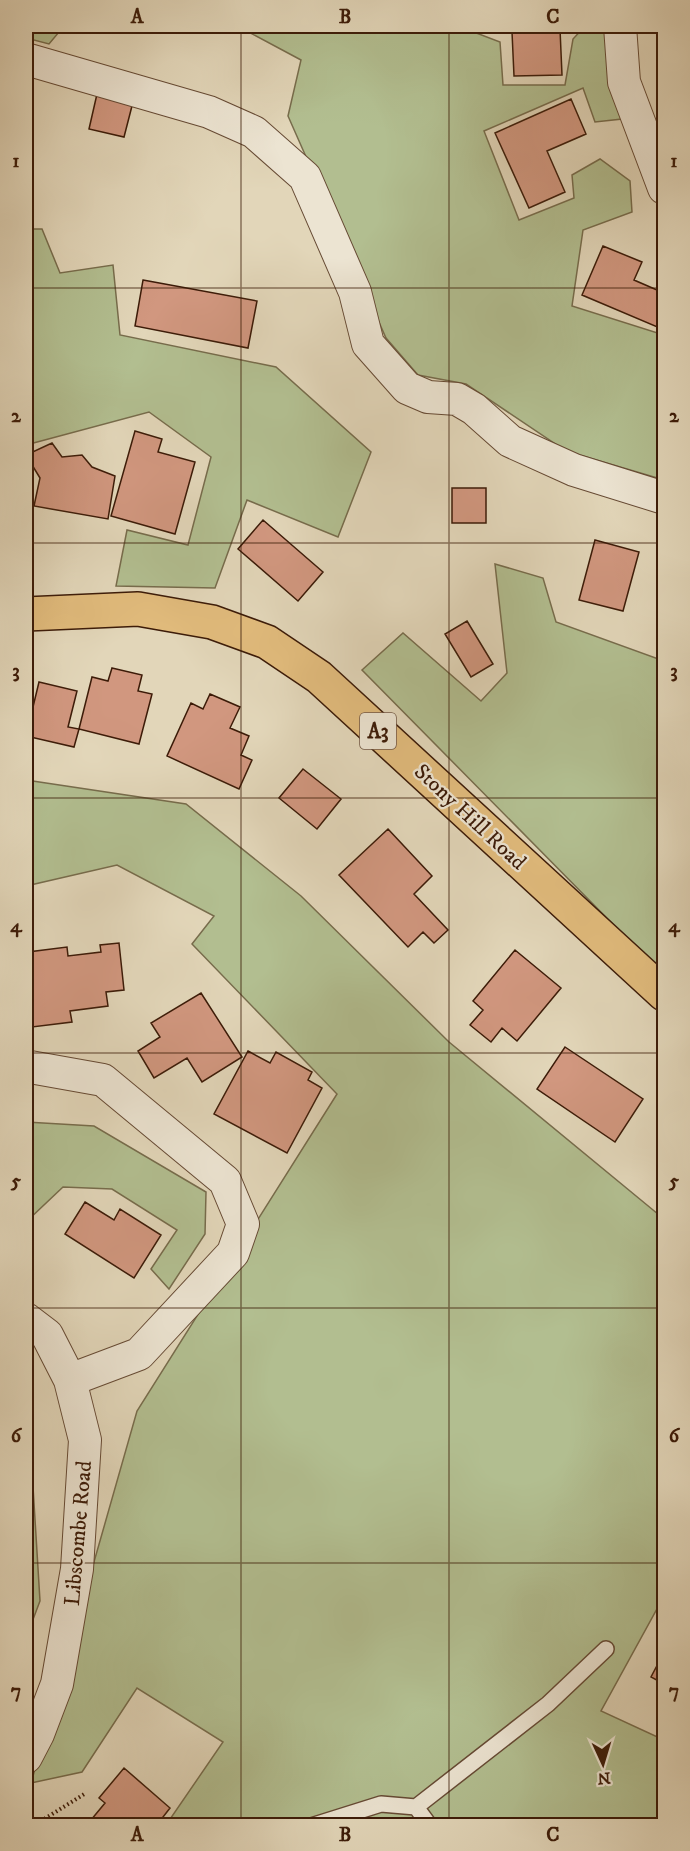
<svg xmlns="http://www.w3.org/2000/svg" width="690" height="1851" viewBox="0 0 690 1851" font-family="'IM FELL DW Pica',serif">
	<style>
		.green { fill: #b2be90; stroke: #776c4c; stroke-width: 1.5 }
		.building { fill: #d1977f; stroke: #3c1b08; stroke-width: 1.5 }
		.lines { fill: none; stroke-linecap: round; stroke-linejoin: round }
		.service-casing { stroke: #664a34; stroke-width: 18 }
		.minor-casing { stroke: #664a34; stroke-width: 34 }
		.primary-casing { stroke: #3c1b08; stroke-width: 36 }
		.path { stroke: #3c1b08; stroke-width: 4; stroke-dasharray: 1.5 3; stroke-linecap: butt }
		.service { stroke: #ece4d2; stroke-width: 15 }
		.minor { stroke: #ece4d2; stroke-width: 32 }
		.primary { stroke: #e1bb7c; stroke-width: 33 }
		.grid { fill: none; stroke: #3c1b08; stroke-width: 1.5; stroke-opacity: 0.55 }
		.labels { text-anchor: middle; stroke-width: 4.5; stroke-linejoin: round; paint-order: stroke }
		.shield { fill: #ece4d2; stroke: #715745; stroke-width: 1.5 }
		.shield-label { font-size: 21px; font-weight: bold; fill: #3c1b08 }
		.street-label { font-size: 22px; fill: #3c1b08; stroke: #ece4d2 }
		.neatline { fill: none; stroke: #3c1b08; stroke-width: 2 }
		.grid-label { font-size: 20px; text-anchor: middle; font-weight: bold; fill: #3c1b08 }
	</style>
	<rect width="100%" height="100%" fill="#e2d6b9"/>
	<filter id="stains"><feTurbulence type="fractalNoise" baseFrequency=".00333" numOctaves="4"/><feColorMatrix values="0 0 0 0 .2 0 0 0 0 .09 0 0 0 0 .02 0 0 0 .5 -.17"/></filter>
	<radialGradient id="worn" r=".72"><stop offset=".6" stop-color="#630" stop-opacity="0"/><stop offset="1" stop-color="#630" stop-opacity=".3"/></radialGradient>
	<path class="green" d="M26 26H64L49 44 26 38Z
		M224 26H471V31L500 42 503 85H565L573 39 585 26H610L622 119 595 122 583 88 484 131 519 220 574 198 572 175 600 159 630 181 632 212 583 230 572 306 664 335V480L566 451 466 384 418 375 386 338 288 116 301 60 241 28Z
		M26 229H42L60 273 113 265 120 335 276 367 371 452 338 537 247 500 215 588 116 586 127 530 188 545 211 457 149 412 26 445Z
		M495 564 543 578 556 622 664 661V890L658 905 664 912V976L362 670 403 633 481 701 507 673Z
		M26 780 186 804 301 896 449 1042 664 1219V1596L601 1711 664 1740V1825H166L223 1742 137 1688 82 1772 31 1783 137 1411 337 1094 192 944 214 916 117 865 26 886Z
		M26 1122 94 1126 206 1192 205 1234 169 1289 151 1269 177 1230 112 1189 63 1187 26 1222Z
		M26 1372 40 1601 26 1638Z"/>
	<path class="building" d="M501 26H575V29H560L562 75 514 76 512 32H501Z
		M97 94 133 102 124 137 89 129Z
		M571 99 586 134 547 151 565 192 529 208 495 133Z
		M603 246 642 262 634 280 664 293 662 329 582 295Z
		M143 280 257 301 248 348 135 326Z
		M135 431 162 439 158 452 195 462 175 534 111 516Z
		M52 443 62 457 82 455 92 467 115 476 108 519 34 506 40 478 26 455Z
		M452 488H486V523H452Z
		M263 520 323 572 298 601 238 549Z
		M595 540 639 552 623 611 579 600Z
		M467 621 493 664 471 677 445 634Z
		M112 668 142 675 138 691 152 694 139 744 79 729 92 677 108 681Z
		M39 682 77 691 68 727 79 729 74 747 26 736Z
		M210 694 240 707 230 728 249 736 241 755 252 760 239 789 167 756 191 703 203 709Z
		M303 769 341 799 317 829 279 798Z
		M388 829 432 876 414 894 448 930 434 943 423 932 408 947 339 875Z
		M119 943 124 990 106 992 108 1006 70 1011 72 1022 32 1027 26 973 28 952 67 947 68 956 101 952 100 945Z
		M515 950 561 988 517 1041 502 1028 491 1042 470 1025 483 1010 473 1001Z
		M201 993 242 1057 202 1082 187 1058 154 1078 138 1051 160 1037 151 1023Z
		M565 1047 643 1099 615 1142 537 1089Z
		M248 1051 270 1063 276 1052 312 1072 308 1080 322 1088 287 1153 214 1114Z
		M85 1202 114 1220 120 1209 161 1235 134 1278 65 1234Z
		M661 1658 664 1660V1684L651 1677Z
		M124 1768 170 1808 156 1826H86L105 1803 99 1798Z"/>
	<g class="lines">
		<g class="service-casing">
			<path id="service" d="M416 1807 430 1826
				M311 1826 381 1804 416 1807 548 1704 606 1649"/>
		</g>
		<g class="minor-casing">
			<path id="minor" d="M620 26 624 82 664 188
				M26 59 209 112 254 132 305 177 355 292 368 344 407 388 428 397 457 399 474 409 510 441 574 470 664 498
				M30 1067 103 1080 225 1181 243 1224 233 1253 139 1354 70 1380
				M26 1319 47 1335 70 1380 85 1440 77 1569 57 1684 38 1734 26 1757"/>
		</g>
		<g class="primary-casing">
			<path id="primary" d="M26 614 138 609 212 622 267 642 319 677 664 994"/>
		</g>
		<path class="path" d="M33 1826 86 1793"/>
		<use href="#service" class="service"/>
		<use href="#minor" class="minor"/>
		<use href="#primary" class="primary"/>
	</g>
	<path class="grid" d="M241 26V1826M449 26V1826M26 288H664M26 543H664M26 798H664M26 1053H664M26 1308H664M26 1563H664"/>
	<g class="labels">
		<rect class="shield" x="360" y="713" width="36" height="36" rx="4.5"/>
		<g class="shield-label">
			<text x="378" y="738">A3</text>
		</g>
		<g class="street-label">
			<text transform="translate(471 816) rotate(43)" y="8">Stony Hill Road</text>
			<text transform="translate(77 1533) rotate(-85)" y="8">Libscombe Road</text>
		</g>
	</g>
	<rect width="690" height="1851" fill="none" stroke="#e2d6b9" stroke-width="66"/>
	<g transform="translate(603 1764) rotate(176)" stroke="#ece4d2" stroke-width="4.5" paint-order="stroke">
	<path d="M0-4.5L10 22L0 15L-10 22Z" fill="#3c1b08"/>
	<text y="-9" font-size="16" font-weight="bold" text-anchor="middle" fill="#3c1b08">N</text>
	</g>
	<rect x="33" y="33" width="624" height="1785" class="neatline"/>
	<g class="grid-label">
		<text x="137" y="23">A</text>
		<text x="345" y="23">B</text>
		<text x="553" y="23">C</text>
		<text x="16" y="167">1</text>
		<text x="674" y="167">1</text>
		<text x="16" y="422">2</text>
		<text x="674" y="422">2</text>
		<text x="16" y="677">3</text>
		<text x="674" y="677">3</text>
		<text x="16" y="932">4</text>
		<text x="674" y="932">4</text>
		<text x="16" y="1187">5</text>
		<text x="674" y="1187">5</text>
		<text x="16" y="1442">6</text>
		<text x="674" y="1442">6</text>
		<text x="16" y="1697">7</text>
		<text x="674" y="1697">7</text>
		<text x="137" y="1841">A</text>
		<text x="345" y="1841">B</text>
		<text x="553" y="1841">C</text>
	</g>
	<rect width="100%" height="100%" filter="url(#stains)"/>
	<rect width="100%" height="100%" fill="url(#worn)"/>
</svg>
